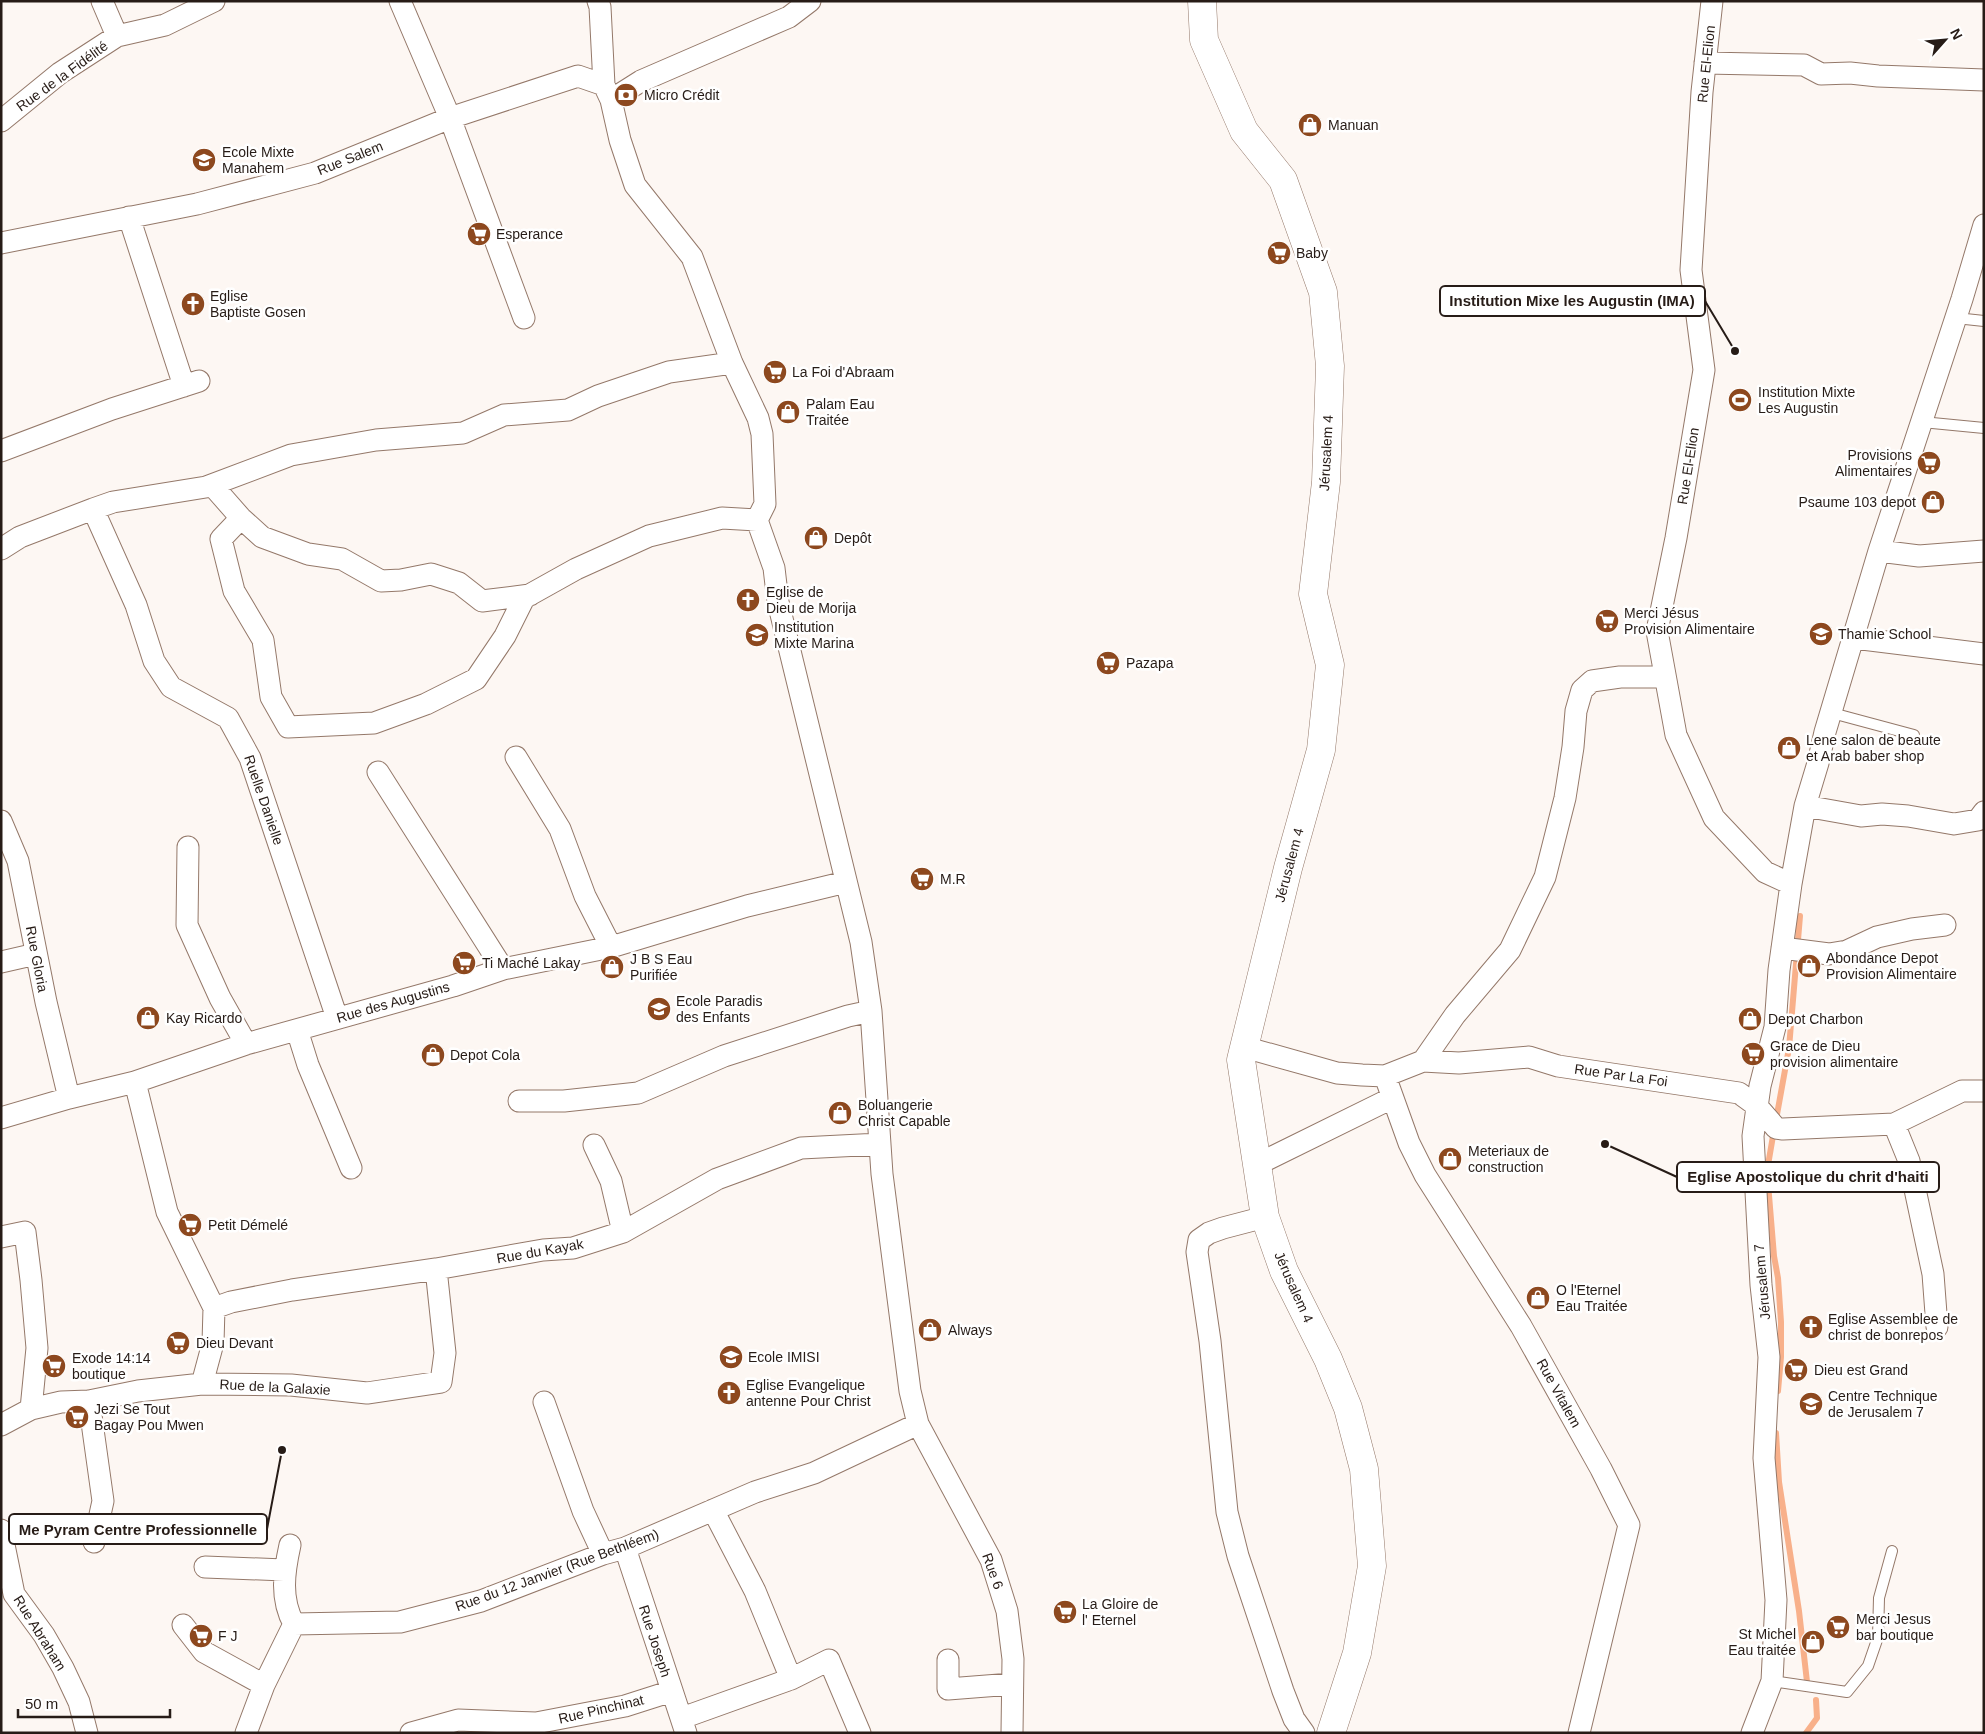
<svg xmlns="http://www.w3.org/2000/svg" width="1985" height="1734" viewBox="0 0 1985 1734" font-family="Helvetica,sans-serif">
	<style>
		.lines { fill: none; stroke-linecap: round; stroke-linejoin: round }
		.stream { stroke: #f8b08a; stroke-width: 6 }
		.lane-casing { stroke: #947869; stroke-width: 12 }
		.street-casing { stroke: #947869; stroke-width: 23 }
		.secondary-casing { stroke: #947869; stroke-width: 29 }
		.lane { stroke: #fff; stroke-width: 10 }
		.street { stroke: #fff; stroke-width: 21 }
		.secondary { stroke: #fff; stroke-width: 28 }
		.labels { text-anchor: middle; stroke-width: 5; stroke-linejoin: round; paint-order: stroke }
		.street-label { font-size: 14px; fill: #271c17; stroke: #fff }
		.poi-label { font-size: 14px; fill: #271c17; stroke: #fff; text-anchor: start }
		.leader { fill: none; stroke: #271c17; stroke-width: 2 }
		.callout-dot { fill: #271c17; stroke: #fff; stroke-width: 2 }
		.callout { fill: #fff; stroke: #271c17; stroke-width: 2 }
		.callout-label { font-size: 15px; text-anchor: middle; font-weight: bold; fill: #271c17 }
	</style>
	<rect width="100%" height="100%" fill="#fdf7f3"/>
	<g class="lines">
		<path class="stream" d="M1776 1120 1789 1048 1800 916
			M1774 1130 1767 1171 1774 1256 1778 1278 1781 1322V1357L1778 1391
			M1776 1433 1779 1482 1799 1611 1807 1682
			M1806 1733 1817 1718 1816 1700"/>
		<g class="lane-casing">
			<path id="lane" d="M1956 318 1984 321
				M1922 422 1984 428
				M1832 713 1914 735
				M1772 1681 1847 1692 1868 1666 1878 1637 1879 1598 1892 1551"/>
		</g>
		<g class="street-casing">
			<path id="street" d="M400 1 450 118 524 318
				M598 1 600 7 604 85 611 100 620 140 635 185 692 257 732 363 758 418 762 434 765 504 757 520 774 568 778 602 861 942 871 1011 882 1174 910 1391 918 1424 991 1560 1007 1611 1013 1659 1012 1733
				M1712 1 1702 92 1691 270 1704 370 1676 538 1657 631 1676 735 1714 818 1765 872 1791 884
				M117 36 165 25 214 1
				M1705 63 1804 65 1821 74 1850 73 1878 76 1984 80
				M611 100 641 81 789 17 810 1
				M1 121 60 73 117 36 102 1
				M129 217 184 386
				M1 243 197 204 315 173 450 118 578 76 604 85
				M1 451 112 409 199 381
				M212 485 241 518 262 537 308 554 342 559 381 581 401 580 431 574 459 583 482 601 530 595
				M93 509 136 605 154 661 171 687 228 718 250 758 337 1018
				M241 518 221 539 234 591 263 640 271 697 288 727 374 723 426 704 476 679 505 636 524 598 576 569 649 536 722 518 757 520
				M1 549 20 537 93 509 113 502 206 487 291 455 376 440 463 433 504 415 568 410 598 396 669 372 732 363
				M1879 551 1919 556 1984 551
				M1854 638 1984 654
				M516 757 560 829 585 896 611 947
				M378 772 503 969
				M1805 806 1861 816 1882 814 1908 816 1954 824 1978 820 1984 812
				M1 821 18 861 46 1002 69 1098
				M188 847 187 925 220 998 246 1044
				M1782 948 1829 954 1847 951 1877 937 1912 929 1945 925
				M1 962 36 954
				M297 1030 308 1065 351 1168
				M1244 1047 1337 1073 1362 1075 1385 1076 1423 1061 1459 1063 1529 1057 1558 1066 1739 1093 1757 1106 1776 1128 1783 1129 1894 1124 1962 1091H1984
				M1423 1061 1455 1015 1510 950 1545 877 1565 798 1573 747 1576 711 1582 690 1592 681 1620 677H1665
				M1385 1076 1409 1143 1425 1175 1521 1326 1601 1469 1629 1525 1579 1733
				M135 1082 167 1212 214 1308 213 1343 202 1384
				M519 1101H564L638 1093 724 1056 848 1016 871 1011
				M1 1118 69 1098 135 1082 246 1044 453 986 503 969 611 947 747 906 846 882
				M1894 1124 1909 1161 1933 1274 1937 1327
				M594 1145 611 1181 623 1232
				M1258 1164 1392 1098
				M1265 1217 1223 1228 1209 1233 1199 1240 1197 1252 1210 1341 1227 1512 1238 1556 1283 1691 1294 1719 1304 1733
				M1 1237 25 1232 31 1280 37 1348 31 1409
				M214 1308 231 1302 292 1290 436 1269 543 1250 573 1248 623 1232 717 1179 801 1148 880 1144
				M89 1401 103 1501 94 1542
				M544 1402 583 1511 603 1554
				M1 1425 31 1409 61 1402 89 1401 138 1391 202 1384 291 1385 367 1393 441 1382 445 1353 436 1269
				M1 1530 14 1594 44 1635 63 1668 79 1702 87 1733
				M290 1545C284 1572 280 1599 294 1624
				M625 1548 686 1733
				M205 1567 284 1570
				M183 1625 204 1652 264 1685
				M948 1660V1689L1012 1684
				M791 1679 829 1660 860 1733
				M682 1718 791 1679 755 1591 713 1510
				M246 1733 264 1685 294 1624 400 1622 481 1601 603 1554 625 1548 755 1492 814 1473 918 1424
				M411 1733 458 1720 536 1723 625 1706 672 1691
				M1752 1733 1772 1681 1776 1600 1764 1458 1769 1357 1761 1285 1753 1136 1760 1086 1775 1027 1779 970 1791 884 1805 806 1818 763 1825 732 1879 551 1962 299 1984 225"/>
		</g>
		<g class="secondary-casing">
			<path id="secondary" d="M1202 1 1204 40 1244 131 1283 180 1323 292 1330 366 1326 482 1313 594 1330 665 1321 750 1288 868 1241 1060 1265 1217 1284 1271 1328 1359 1348 1408 1364 1469 1372 1566 1357 1653 1331 1733"/>
		</g>
		<use href="#lane" class="lane"/>
		<use href="#street" class="street"/>
		<use href="#secondary" class="secondary"/>
	</g>
	<defs>
		<g id="bank-disc" transform="scale(1.25)"><circle r="9.5" fill="#8d481e" stroke="#fff"/><path d="M-6-4H6V4H-6ZM0-2.3a2.3 2.3 0 1 0 0 4.6a2.3 2.3 0 1 0 0-4.6Z" fill="#fff"/></g>
		<g id="shop-disc" transform="scale(1.25)"><circle r="9.5" fill="#8d481e" stroke="#fff"/><path d="M-5-2.5h2.3a2.7 3.5 0 0 1 5.4 0H5L5.5 6h-11ZM-1.5-2.5h3a1.5 2.3 0 0 0-3 0Z" fill="#fff"/></g>
		<g id="school-disc" transform="scale(1.25)"><circle r="9.5" fill="#8d481e" stroke="#fff"/><path d="M0-5L7-2L0 1L-7-2ZM-4 1L0 2.5L4 1V4Q0 6-4 4Z" fill="#fff"/></g>
		<g id="supermarket-disc" transform="scale(1.25)"><circle r="9.5" fill="#8d481e" stroke="#fff"/><path d="M-6-5.5h2.5l.6 2H6L4.5 2H-2.5L-4.4-4H-6ZM-1.5 3.2a1.3 1.3 0 1 0 .1 0ZM3 3.2a1.3 1.3 0 1 0 .1 0Z" fill="#fff"/></g>
		<g id="church-disc" transform="scale(1.25)"><circle r="9.5" fill="#8d481e" stroke="#fff"/><path d="M-1.2-6h2.4v3.5h3.3v2.4h-3.3V6h-2.4V-.1h-3.3v-2.4h3.3Z" fill="#fff"/></g>
		<g id="stadium-disc" transform="scale(1.25)"><circle r="9.5" fill="#8d481e" stroke="#fff"/><path d="M0-5a6.5 5 0 1 0 0 10a6.5 5 0 1 0 0-10ZM-3.5-1.8h7v3.6h-7Z" fill="#fff"/></g>
		<g id="university-disc" transform="scale(1.25)"><circle r="9.5" fill="#8d481e" stroke="#fff"/><path d="M0-5L7-2L0 1L-7-2ZM-4 1L0 2.5L4 1V4Q0 6-4 4Z" fill="#fff"/></g>
	</defs>
	<g fill-rule="evenodd">
		<use href="#bank-disc" x="626" y="95"/>
		<use href="#shop-disc" x="1310" y="125"/>
		<use href="#school-disc" x="204" y="160"/>
		<use href="#supermarket-disc" x="479" y="234"/>
		<use href="#supermarket-disc" x="1279" y="253"/>
		<use href="#church-disc" x="193" y="304"/>
		<use href="#supermarket-disc" x="775" y="372"/>
		<use href="#stadium-disc" x="1740" y="400"/>
		<use href="#shop-disc" x="788" y="412"/>
		<use href="#supermarket-disc" x="1929" y="463"/>
		<use href="#shop-disc" x="1933" y="502"/>
		<use href="#shop-disc" x="816" y="538"/>
		<use href="#church-disc" x="748" y="600"/>
		<use href="#supermarket-disc" x="1607" y="621"/>
		<use href="#school-disc" x="1821" y="634"/>
		<use href="#school-disc" x="757" y="635"/>
		<use href="#supermarket-disc" x="1108" y="663"/>
		<use href="#shop-disc" x="1789" y="748"/>
		<use href="#supermarket-disc" x="922" y="879"/>
		<use href="#supermarket-disc" x="464" y="963"/>
		<use href="#shop-disc" x="1809" y="966"/>
		<use href="#shop-disc" x="612" y="967"/>
		<use href="#school-disc" x="659" y="1009"/>
		<use href="#shop-disc" x="148" y="1018"/>
		<use href="#shop-disc" x="1750" y="1019"/>
		<use href="#supermarket-disc" x="1753" y="1054"/>
		<use href="#shop-disc" x="433" y="1055"/>
		<use href="#shop-disc" x="840" y="1113"/>
		<use href="#shop-disc" x="1450" y="1159"/>
		<use href="#supermarket-disc" x="190" y="1225"/>
		<use href="#shop-disc" x="1538" y="1298"/>
		<use href="#church-disc" x="1811" y="1327"/>
		<use href="#shop-disc" x="930" y="1330"/>
		<use href="#supermarket-disc" x="178" y="1343"/>
		<use href="#school-disc" x="731" y="1357"/>
		<use href="#supermarket-disc" x="54" y="1366"/>
		<use href="#supermarket-disc" x="1796" y="1370"/>
		<use href="#church-disc" x="729" y="1393"/>
		<use href="#university-disc" x="1811" y="1404"/>
		<use href="#supermarket-disc" x="77" y="1417"/>
		<use href="#supermarket-disc" x="1065" y="1612"/>
		<use href="#supermarket-disc" x="1838" y="1627"/>
		<use href="#supermarket-disc" x="201" y="1636"/>
		<use href="#shop-disc" x="1813" y="1642"/>
	</g>
	<g class="labels">
		<g class="street-label">
			<text transform="translate(1706 64) rotate(-84)" y="5">Rue El-Elion</text>
			<text transform="translate(62 76) rotate(-36)" y="5">Rue de la Fidélité</text>
			<text transform="translate(350 158) rotate(-22)" y="5">Rue Salem</text>
			<text transform="translate(1326 453) rotate(-87)" y="5">Jérusalem 4</text>
			<text transform="translate(1688 466) rotate(-81)" y="5">Rue El-Elion</text>
			<text transform="translate(264 800) rotate(71)" y="5">Ruelle Danielle</text>
			<text transform="translate(1289 865) rotate(-75)" y="5">Jérusalem 4</text>
			<text transform="translate(37 959) rotate(79)" y="5">Rue Gloria</text>
			<text transform="translate(393 1002) rotate(-16)" y="5">Rue des Augustins</text>
			<text transform="translate(1621 1075) rotate(8)" y="5">Rue Par La Foi</text>
			<text transform="translate(540 1251) rotate(-10)" y="5">Rue du Kayak</text>
			<text transform="translate(1762 1282) rotate(-95)" y="5">Jérusalem 7</text>
			<text transform="translate(1294 1287) rotate(66)" y="5">Jérusalem 4</text>
			<text transform="translate(275 1387) rotate(3)" y="5">Rue de la Galaxie</text>
			<text transform="translate(1559 1393) rotate(61)" y="5">Rue Vitalem</text>
			<text transform="translate(557 1570) rotate(-20)" y="5">Rue du 12 Janvier (Rue Bethléem)</text>
			<text transform="translate(993 1571) rotate(70)" y="5">Rue 6</text>
			<text transform="translate(40 1633) rotate(58)" y="5">Rue Abraham</text>
			<text transform="translate(655 1641) rotate(72)" y="5">Rue Joseph</text>
			<text transform="translate(601 1709) rotate(-13)" y="5">Rue Pinchinat</text>
		</g>
		<g class="poi-label">
			<text x="644" y="100">Micro Crédit</text>
			<text x="1328" y="130">Manuan</text>
			<text x="222" y="157">Ecole Mixte<tspan x="222" dy="16">Manahem</tspan></text>
			<text x="496" y="239">Esperance</text>
			<text x="1296" y="258">Baby</text>
			<text x="210" y="301">Eglise<tspan x="210" dy="16">Baptiste Gosen</tspan></text>
			<text x="792" y="377">La Foi d'Abraam</text>
			<text x="1758" y="397">Institution Mixte<tspan x="1758" dy="16">Les Augustin</tspan></text>
			<text x="806" y="409">Palam Eau<tspan x="806" dy="16">Traitée</tspan></text>
			<text x="1912" y="460" text-anchor="end">Provisions<tspan x="1912" dy="16">Alimentaires</tspan></text>
			<text x="1916" y="507" text-anchor="end">Psaume 103 depot</text>
			<text x="834" y="543">Depôt</text>
			<text x="766" y="597">Eglise de<tspan x="766" dy="16">Dieu de Morija</tspan></text>
			<text x="1624" y="618">Merci Jésus<tspan x="1624" dy="16">Provision Alimentaire</tspan></text>
			<text x="774" y="632">Institution<tspan x="774" dy="16">Mixte Marina</tspan></text>
			<text x="1838" y="639">Thamie School</text>
			<text x="1126" y="668">Pazapa</text>
			<text x="1806" y="745">Lene salon de beaute<tspan x="1806" dy="16">et Arab baber shop</tspan></text>
			<text x="940" y="884">M.R</text>
			<text x="1826" y="963">Abondance Depot<tspan x="1826" dy="16">Provision Alimentaire</tspan></text>
			<text x="630" y="964">J B S Eau<tspan x="630" dy="16">Purifiée</tspan></text>
			<text x="482" y="968">Ti Maché Lakay</text>
			<text x="676" y="1006">Ecole Paradis<tspan x="676" dy="16">des Enfants</tspan></text>
			<text x="166" y="1023">Kay Ricardo</text>
			<text x="1768" y="1024">Depot Charbon</text>
			<text x="1770" y="1051">Grace de Dieu<tspan x="1770" dy="16">provision alimentaire</tspan></text>
			<text x="450" y="1060">Depot Cola</text>
			<text x="858" y="1110">Boluangerie<tspan x="858" dy="16">Christ Capable</tspan></text>
			<text x="1468" y="1156">Meteriaux de<tspan x="1468" dy="16">construction</tspan></text>
			<text x="208" y="1230">Petit Démelé</text>
			<text x="1556" y="1295">O l'Eternel<tspan x="1556" dy="16">Eau Traitée</tspan></text>
			<text x="1828" y="1324">Eglise Assemblee de<tspan x="1828" dy="16">christ de bonrepos</tspan></text>
			<text x="948" y="1335">Always</text>
			<text x="196" y="1348">Dieu Devant</text>
			<text x="748" y="1362">Ecole IMISI</text>
			<text x="72" y="1363">Exode 14:14<tspan x="72" dy="16">boutique</tspan></text>
			<text x="1814" y="1375">Dieu est Grand</text>
			<text x="746" y="1390">Eglise Evangelique<tspan x="746" dy="16">antenne Pour Christ</tspan></text>
			<text x="1828" y="1401">Centre Technique<tspan x="1828" dy="16">de Jerusalem 7</tspan></text>
			<text x="94" y="1414">Jezi Se Tout<tspan x="94" dy="16">Bagay Pou Mwen</tspan></text>
			<text x="1082" y="1609">La Gloire de<tspan x="1082" dy="16">l' Eternel</tspan></text>
			<text x="1856" y="1624">Merci Jesus<tspan x="1856" dy="16">bar boutique</tspan></text>
			<text x="1796" y="1639" text-anchor="end">St Michel<tspan x="1796" dy="16">Eau traitée</tspan></text>
			<text x="218" y="1641">F J</text>
		</g>
	</g>
	<path class="leader" d="M1735 351L1705 301M1605 1144L1677 1177M282 1450L267 1529"/>
	<g class="callout-dot">
		<circle cx="1735" cy="351" r="5"/>
		<circle cx="1605" cy="1144" r="5"/>
		<circle cx="282" cy="1450" r="5"/>
	</g>
	<g class="callout">
		<rect x="1440" y="286" width="265" height="30" rx="5"/>
		<rect x="1677" y="1162" width="262" height="30" rx="5"/>
		<rect x="9" y="1514" width="258" height="30" rx="5"/>
	</g>
	<g class="callout-label">
		<text x="1572" y="306">Institution Mixe les Augustin (IMA)</text>
		<text x="1808" y="1182">Eglise Apostolique du chrit d'haiti</text>
		<text x="138" y="1535">Me Pyram Centre Professionnelle</text>
	</g>
	<rect width="1985" height="1734" fill="none" stroke="#271c17" stroke-width="5"/>
	<g transform="translate(1945 40) rotate(63)" stroke="#ffffff" stroke-width="4" paint-order="stroke">
	<path d="M0-4L9 19L0 12L-9 19Z" fill="#271c17"/>
	<text y="-8" font-size="14" font-weight="bold" text-anchor="middle" fill="#271c17">N</text>
	</g>
	<path d="M18 1709v8h152v-8" fill="none" stroke="#271c17" stroke-width="2.5"/>
	<text x="25" y="1709" font-size="15" fill="#271c17" stroke="#ffffff" stroke-width="4" paint-order="stroke">50 m</text>
</svg>
